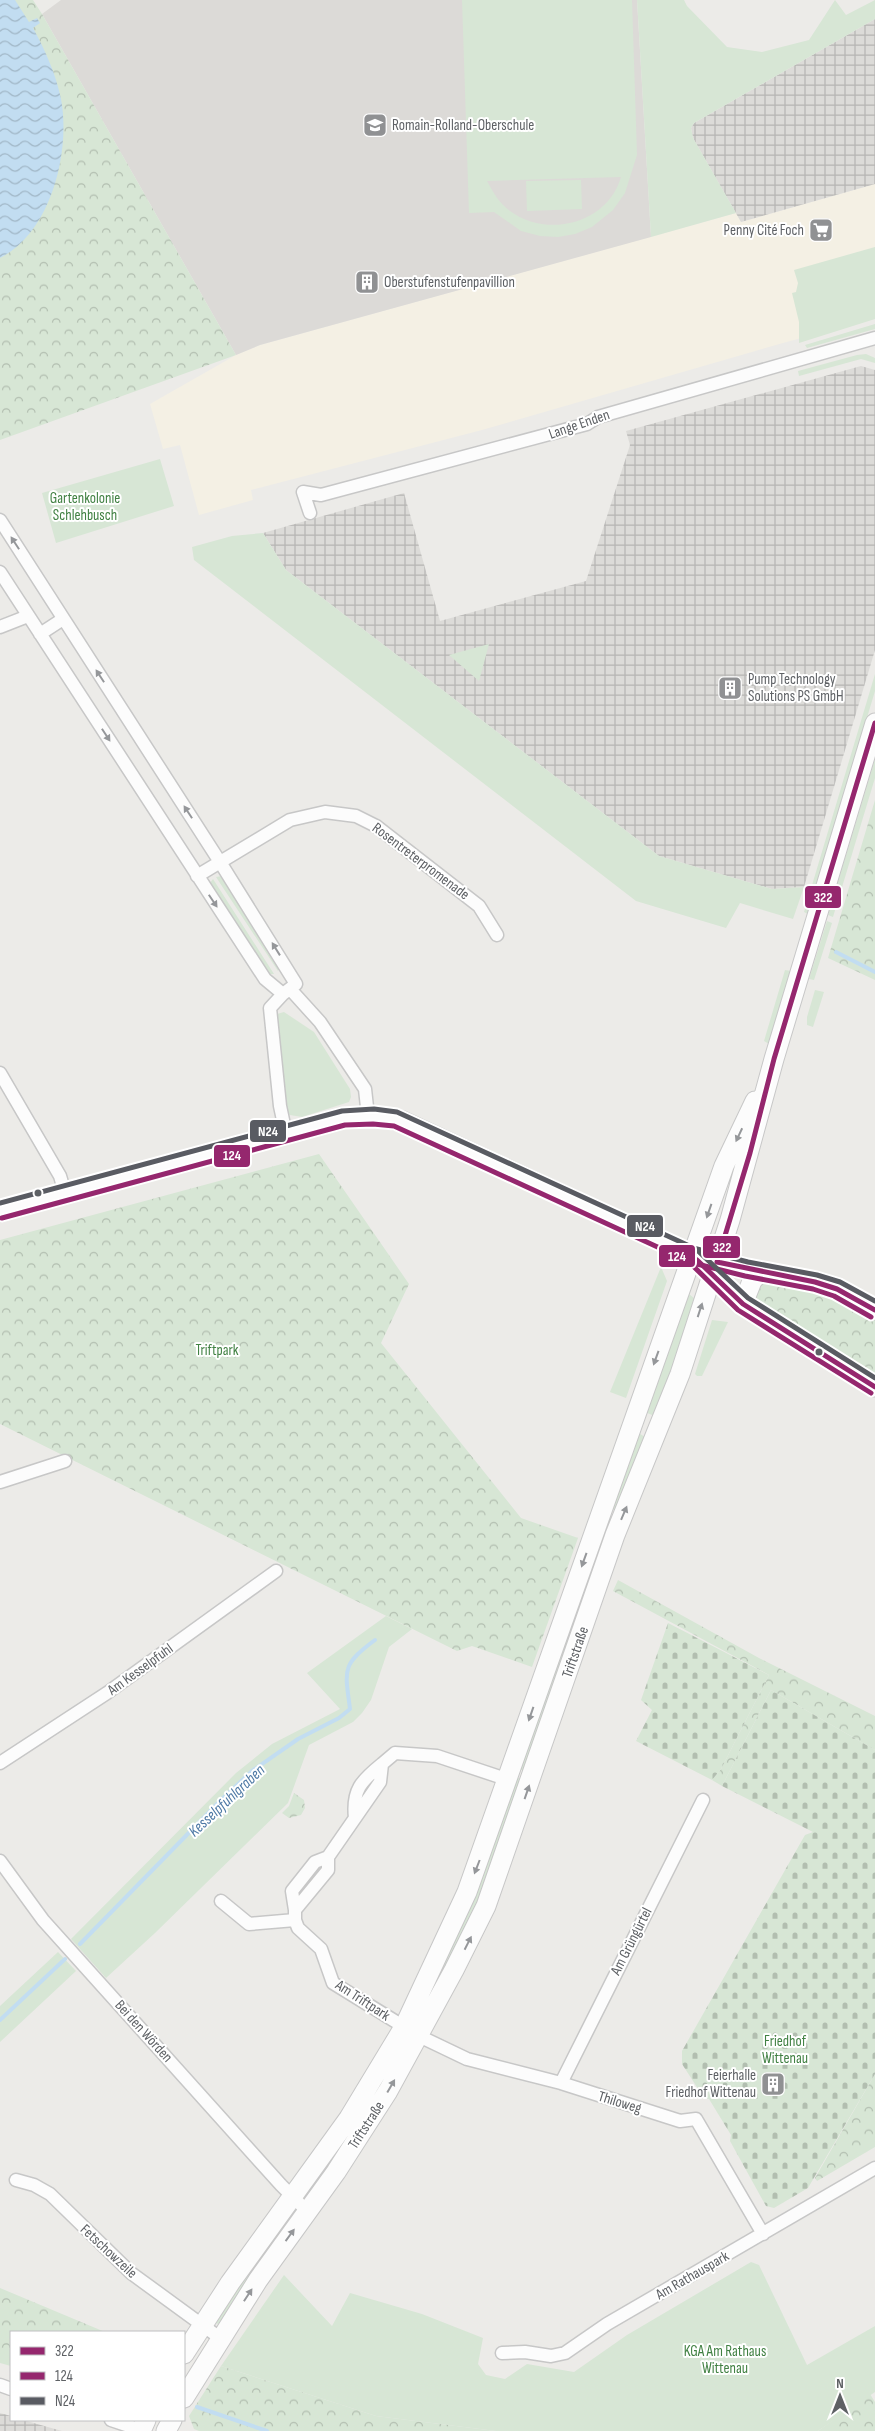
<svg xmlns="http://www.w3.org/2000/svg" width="875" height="2431" viewBox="0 0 875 2431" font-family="'Sofia Sans Condensed',sans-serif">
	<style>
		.commercial { fill: #f4f0e4 }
		.industrial { fill: url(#industrial-grid) }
		.education { fill: #dcdad7 }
		.green { fill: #d7e6d5; fill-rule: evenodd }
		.forest { fill: url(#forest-crowns) }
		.cemetery { fill: url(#cemetery-stones) }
		.water { fill: url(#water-waves) }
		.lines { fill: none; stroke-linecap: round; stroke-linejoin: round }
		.stream { stroke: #c2ddf1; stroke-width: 4 }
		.minor-casing { stroke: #c7c7c7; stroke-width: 15 }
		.secondary-casing { stroke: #c7c7c7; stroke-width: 21 }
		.minor { stroke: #fcfcfc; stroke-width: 12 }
		.secondary { stroke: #fcfcfc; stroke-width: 19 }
		.bus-1-casing { stroke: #fff; stroke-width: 9 }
		.bus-2-casing { stroke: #fff; stroke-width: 9 }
		.bus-3-casing { stroke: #fff; stroke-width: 9 }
		.bus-1 { stroke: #95276e; stroke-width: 5 }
		.bus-2 { stroke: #95276e; stroke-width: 5 }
		.bus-3 { stroke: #595b62; stroke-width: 5 }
		.oneway { fill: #95979a }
		.bus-dot { fill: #5e6165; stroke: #fff; stroke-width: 2 }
		.labels { text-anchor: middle; stroke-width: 4; stroke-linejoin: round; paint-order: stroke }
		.poi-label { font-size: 15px; fill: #5e6165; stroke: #fff; text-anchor: start }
		.street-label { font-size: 15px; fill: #5e6165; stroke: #fff }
		.park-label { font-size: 15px; fill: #418143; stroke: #fff }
		.water-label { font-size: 16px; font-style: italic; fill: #4e79a5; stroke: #fff }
		.line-badge { stroke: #fff; stroke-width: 2 }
		.badge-label { font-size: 14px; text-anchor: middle; font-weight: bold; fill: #fff }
	</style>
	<defs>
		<pattern id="industrial-grid" width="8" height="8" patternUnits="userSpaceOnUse" patternTransform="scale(1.25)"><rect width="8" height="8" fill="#dcdbd8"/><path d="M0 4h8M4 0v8" fill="none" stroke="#b6b5b3"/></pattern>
		<pattern id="forest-crowns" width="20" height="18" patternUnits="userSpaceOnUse" patternTransform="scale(1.25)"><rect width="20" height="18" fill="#d7e6d5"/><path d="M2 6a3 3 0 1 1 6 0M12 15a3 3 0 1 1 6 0" fill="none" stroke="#b2beb0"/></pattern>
		<pattern id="cemetery-stones" width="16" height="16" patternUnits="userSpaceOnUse" patternTransform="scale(1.25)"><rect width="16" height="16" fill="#d7e6d5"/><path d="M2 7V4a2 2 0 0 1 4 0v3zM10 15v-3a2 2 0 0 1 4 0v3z" fill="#b2beb0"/></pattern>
		<pattern id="water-waves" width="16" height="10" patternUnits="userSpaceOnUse" patternTransform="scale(1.25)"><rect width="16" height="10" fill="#c2ddf1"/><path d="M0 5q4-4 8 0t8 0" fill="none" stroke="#a1b7c7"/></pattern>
	</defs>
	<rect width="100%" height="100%" fill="#ecebe8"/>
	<path class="commercial" d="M875 184V318L783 343 482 430 251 490 253 500 199 515 180 445 163 449 150 404 236 355 260 345 736 213 741 222Z"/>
	<path class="industrial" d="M875 19V184L741 222 693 138 691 128 694 123Z
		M861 366 875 370V650L804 887 772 889 659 856 286 570 263 533 404 493 440 621 586 581 630 445 626 431Z
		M0 2413 11 2416V2420H23L62 2431H0Z"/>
	<path class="education" d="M61 0H637L651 237 260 345 236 355 42 14Z"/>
	<path class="green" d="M462 0H632L637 155 625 193 613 210 592 227 575 234 558 237 540 236 521 231 494 212 469 213ZM621 177C608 223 548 239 510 211 499 203 493 192 487 181Z
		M637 0H684L687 6 727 47 762 52 809 40 835 0 846 15 875 0V19L694 123 691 128 693 138 736 213 651 237Z
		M581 180 582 209 527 211 526 181Z
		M875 247V319L799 343V322L792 293 796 292 798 283 794 270Z
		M875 324V329L807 348 805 345Z
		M866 354 875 358V363L861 359 799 376 798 371 857 355Z
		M160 459 174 506 56 543 42 493Z
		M263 533 286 570 659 856 772 889 804 887 793 919 740 903 726 928 636 901 194 560 192 547 232 536Z
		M489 644 479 681 449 655Z
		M875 674V691L808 914 804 912Z
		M875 759V778L833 917 828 915Z
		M222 876 280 967 278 971 216 877Z
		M213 879 274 974H269L210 883Z
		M827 921 832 923 814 980 809 979Z
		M785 970 791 971 769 1044 764 1041Z
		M815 990 824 992 813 1027 807 1025V1017Z
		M284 1012 314 1032 350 1089 351 1097 349 1102 302 1117 290 1115 286 1112 277 1014Z
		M661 1267 667 1281 626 1398 610 1392Z
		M685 1291 694 1298 673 1367 654 1414 652 1415 645 1412Z
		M712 1320 728 1322 702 1376H697L695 1374Z
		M637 1432 645 1437 616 1511 612 1509Z
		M590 1586 527 1772 519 1769 582 1587Z
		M386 1616 412 1629 389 1647 371 1700 362 1713 353 1722 309 1745 288 1803 155 1933 106 1978 71 1939 236 1773 272 1744 340 1709 307 1673Z
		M516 1777 524 1780 484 1895 422 2016 415 2020Z
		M58 1952 76 1971 0 2042V2006Z
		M293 2211 296 2212 220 2324 213 2323Z
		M751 2262 759 2265 807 2365 875 2326V2392L818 2431H496L376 2416 221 2366 284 2275 332 2326 350 2293 422 2314 483 2338 478 2364 486 2375 505 2379 527 2364 574 2372 627 2335Z"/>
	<path class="forest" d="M0 0H33L42 14 236 355 0 440Z
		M875 800V980L828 958Z
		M319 1154 409 1284 381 1343 521 1518 578 1538 532 1667 472 1646 457 1651 0 1424V1240Z
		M765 1283 831 1296 875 1317V1378L754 1301 761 1284Z
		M618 1580 759 1658 875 1716V1750L771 1690 722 1786 712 1780 721 1769 769 1675 613 1591Z
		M294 1793 304 1800 305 1808 301 1815 289 1818 282 1813 289 1806Z
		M875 2074V2147L817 2181 815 2178Z
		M0 2288 105 2332H11V2366L0 2363Z
		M221 2366 376 2416 496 2431H199L194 2429 189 2416Z
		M870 2394 875 2402V2431H818Z"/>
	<path class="cemetery" d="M668 1623 769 1675 721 1769 712 1780 636 1741 652 1710 641 1700Z
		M771 1690 875 1750V2074L808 2188 774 2208 766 2206 730 2141 731 2135 709 2099 704 2098 682 2064V2051L805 1835 813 1832 722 1786Z"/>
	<path class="water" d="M0 0H15L29 22 37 18 40 23 33 28C45 50 56 74 61 99 71 151 51 233 0 258Z"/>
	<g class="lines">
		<path class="stream" d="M836 952 875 972
			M80 1944 221 1800 252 1771 298 1739 339 1718 350 1709C345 1670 341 1665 375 1640
			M0 2020 65 1959
			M197 2407 267 2431"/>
		<g class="minor-casing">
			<path id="minor" d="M310 513 303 492 321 495 587 424 598 417 875 338
				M0 520 220 862 296 984 283 994 270 1008 280 1106 286 1134
				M0 572 265 979 283 994
				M0 627 28 616
				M40 634 63 619
				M197 876 290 820 325 812 356 816 376 826 479 906 497 935
				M291 990 320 1022 365 1089 368 1116
				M0 1073 60 1176 65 1193
				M0 1482 65 1461
				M0 1763 107 1693 276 1571
				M509 1780 437 1756 395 1753 382 1764 380 1782 328 1857V1870L295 1910V1920L298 1928 321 1949 333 1983 419 2036 467 2059 561 2083 680 2121 696 2119 763 2234
				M355 1818C352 1790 361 1781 382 1764
				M0 1861 43 1920 281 2185 307 2211
				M221 1901 249 1924 295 1920
				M295 1910 292 1891 315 1862 328 1857
				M561 2083 703 1800
				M16 2180 34 2185 50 2194 131 2273 220 2338
				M502 2353 525 2352 551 2356 565 2353 607 2324 875 2168
				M0 2385 11 2389
				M111 2420 144 2431"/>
		</g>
		<g class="secondary-casing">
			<path id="secondary" d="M0 1211 344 1118 368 1116 403 1121 692 1255 746 1269 815 1282 837 1289 875 1310
				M704 1267 743 1304 875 1387
				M743 1304 752 1281 760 1272
				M184 2354 230 2283 349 2118 404 2027 467 1892 724 1166 755 1101
				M184 2398 258 2280 336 2172 388 2091 454 1970 486 1906 615 1535 680 1374 730 1220 774 1059 875 723
				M141 2431 146 2420
				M166 2431 172 2420"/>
		</g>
		<use href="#minor" class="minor"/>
		<use href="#secondary" class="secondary"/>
		<g class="bus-1-casing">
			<path id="bus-1" d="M875 723 774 1059 750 1153 717 1262 815 1282 837 1289 875 1310
				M697 1260 743 1304 875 1387"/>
		</g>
		<g class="bus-2-casing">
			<path id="bus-2" d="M2 1218 345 1125 373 1124 394 1126 688 1261 738 1310 871 1393
				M689 1262 745 1276 813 1289 834 1296 871 1317"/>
		</g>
		<g class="bus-3-casing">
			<path id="bus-3" d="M0 1203 342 1111 374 1109 397 1112 696 1249 748 1298 875 1378
				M693 1248 748 1262 817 1275 840 1282 875 1301"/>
		</g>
		<use href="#bus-1" class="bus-1"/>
		<use href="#bus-2" class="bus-2"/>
		<use href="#bus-3" class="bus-3"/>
	</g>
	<defs><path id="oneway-solid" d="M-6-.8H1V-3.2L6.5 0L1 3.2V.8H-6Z" transform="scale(1.25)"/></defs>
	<g class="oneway">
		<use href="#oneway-solid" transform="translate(15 543) rotate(-123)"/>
		<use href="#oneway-solid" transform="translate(100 676) rotate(-123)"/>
		<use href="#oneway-solid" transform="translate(106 735) rotate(57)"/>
		<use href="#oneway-solid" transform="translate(188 812) rotate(-123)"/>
		<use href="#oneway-solid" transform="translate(213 901) rotate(56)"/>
		<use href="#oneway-solid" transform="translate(276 949) rotate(-122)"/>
		<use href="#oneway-solid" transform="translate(739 1135) rotate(115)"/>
		<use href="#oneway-solid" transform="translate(709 1211) rotate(109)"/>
		<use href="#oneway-solid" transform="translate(700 1310) rotate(-72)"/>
		<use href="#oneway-solid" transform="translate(656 1358) rotate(110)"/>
		<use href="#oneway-solid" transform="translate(624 1513) rotate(-67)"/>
		<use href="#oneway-solid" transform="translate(584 1560) rotate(110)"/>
		<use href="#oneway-solid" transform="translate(531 1714) rotate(109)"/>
		<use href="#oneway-solid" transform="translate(527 1792) rotate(-71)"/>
		<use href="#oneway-solid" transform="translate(477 1867) rotate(111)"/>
		<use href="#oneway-solid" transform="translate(468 1943) rotate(-63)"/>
		<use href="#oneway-solid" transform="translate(391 2086) rotate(-60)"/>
		<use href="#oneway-solid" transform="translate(290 2235) rotate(-54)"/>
		<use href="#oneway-solid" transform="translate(248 2295) rotate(-57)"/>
	</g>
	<defs>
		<g id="school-square" transform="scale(1.25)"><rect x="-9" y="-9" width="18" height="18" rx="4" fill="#909193" stroke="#fff"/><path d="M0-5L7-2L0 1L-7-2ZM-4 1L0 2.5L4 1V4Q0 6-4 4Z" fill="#fff"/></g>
		<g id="supermarket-square" transform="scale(1.25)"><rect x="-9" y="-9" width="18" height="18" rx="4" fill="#909193" stroke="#fff"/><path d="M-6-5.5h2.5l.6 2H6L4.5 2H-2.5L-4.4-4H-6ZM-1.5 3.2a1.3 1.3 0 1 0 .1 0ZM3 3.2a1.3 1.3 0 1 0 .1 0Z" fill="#fff"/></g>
		<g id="building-square" transform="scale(1.25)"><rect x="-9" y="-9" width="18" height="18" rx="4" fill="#909193" stroke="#fff"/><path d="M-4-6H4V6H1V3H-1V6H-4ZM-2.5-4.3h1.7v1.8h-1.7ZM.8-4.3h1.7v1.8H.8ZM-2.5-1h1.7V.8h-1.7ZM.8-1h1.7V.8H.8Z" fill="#fff"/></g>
	</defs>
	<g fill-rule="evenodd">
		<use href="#school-square" x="375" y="125"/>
		<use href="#supermarket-square" x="821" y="230"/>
		<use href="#building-square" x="367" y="282"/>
		<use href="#building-square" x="730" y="688"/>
		<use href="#building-square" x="773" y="2084"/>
	</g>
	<g class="bus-dot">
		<circle cx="38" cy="1193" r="4.5"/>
		<circle cx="819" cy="1352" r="4.5"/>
	</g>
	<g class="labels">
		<g class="poi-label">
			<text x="392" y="130">Romain-Rolland-Oberschule</text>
			<text x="804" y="235" text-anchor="end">Penny Cité Foch</text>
			<text x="384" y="287">Oberstufenstufenpavillion</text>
			<text x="748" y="684">Pump Technology<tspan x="748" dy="17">Solutions PS GmbH</tspan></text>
			<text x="756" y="2080" text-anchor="end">Feierhalle<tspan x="756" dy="17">Friedhof Wittenau</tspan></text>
		</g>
		<g class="street-label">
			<text transform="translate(579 424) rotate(-19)" y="5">Lange Enden</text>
			<text transform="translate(421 861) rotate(37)" y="5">Rosentreterpromenade</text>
			<text transform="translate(575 1652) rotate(-71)" y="5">Triftstraße</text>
			<text transform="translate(140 1669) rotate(-36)" y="5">Am Kesselpfuhl</text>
			<text transform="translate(631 1941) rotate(-63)" y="5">Am Grüngürtel</text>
			<text transform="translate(363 2000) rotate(33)" y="5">Am Triftpark</text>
			<text transform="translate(144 2031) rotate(48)" y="5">Bei den Wörden</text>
			<text transform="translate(620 2102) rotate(17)" y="5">Thiloweg</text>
			<text transform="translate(366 2125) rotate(-57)" y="5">Triftstraße</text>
			<text transform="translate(109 2251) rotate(43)" y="5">Fetschowzeile</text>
			<text transform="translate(692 2275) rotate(-30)" y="5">Am Rathauspark</text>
		</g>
		<g class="park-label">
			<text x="85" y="503">Gartenkolonie<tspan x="85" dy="17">Schlehbusch</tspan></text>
			<text x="217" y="1355">Triftpark</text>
			<text x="785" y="2046">Friedhof<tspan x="785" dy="17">Wittenau</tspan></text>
			<text x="725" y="2356">KGA Am Rathaus<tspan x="725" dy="17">Wittenau</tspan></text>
		</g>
		<g class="water-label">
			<text transform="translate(226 1800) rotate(-43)" y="6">Kesselpfuhlgraben</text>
		</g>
	</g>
	<g class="line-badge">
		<rect x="804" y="885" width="38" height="24" rx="5" fill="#95276e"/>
		<rect x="249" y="1119" width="38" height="24" rx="5" fill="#595b62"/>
		<rect x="213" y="1144" width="38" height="24" rx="5" fill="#95276e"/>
		<rect x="626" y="1214" width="38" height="24" rx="5" fill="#595b62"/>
		<rect x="702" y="1235" width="39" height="24" rx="5" fill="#95276e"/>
		<rect x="658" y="1244" width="38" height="24" rx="5" fill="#95276e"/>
	</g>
	<g class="badge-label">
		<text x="823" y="902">322</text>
		<text x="268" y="1136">N24</text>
		<text x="232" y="1160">124</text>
		<text x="645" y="1231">N24</text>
		<text x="722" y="1252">322</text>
		<text x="677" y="1261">124</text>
	</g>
	<rect x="10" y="2331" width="175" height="90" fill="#ffffff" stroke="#bfc0c1"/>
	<rect x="20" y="2347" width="25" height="8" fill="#95276e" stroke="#bfc0c1"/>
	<text x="55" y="2356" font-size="15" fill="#5e6165">322</text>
	<rect x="20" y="2372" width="25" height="8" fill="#95276e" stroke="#bfc0c1"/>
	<text x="55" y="2381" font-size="15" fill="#5e6165">124</text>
	<rect x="20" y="2397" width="25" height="8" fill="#595b62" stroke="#bfc0c1"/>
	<text x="55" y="2406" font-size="15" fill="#5e6165">N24</text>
	<g transform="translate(840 2396)" stroke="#ffffff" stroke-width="4" paint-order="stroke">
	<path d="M0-4L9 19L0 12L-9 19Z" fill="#5e6165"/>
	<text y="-8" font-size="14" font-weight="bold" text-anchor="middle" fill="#5e6165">N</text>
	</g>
</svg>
